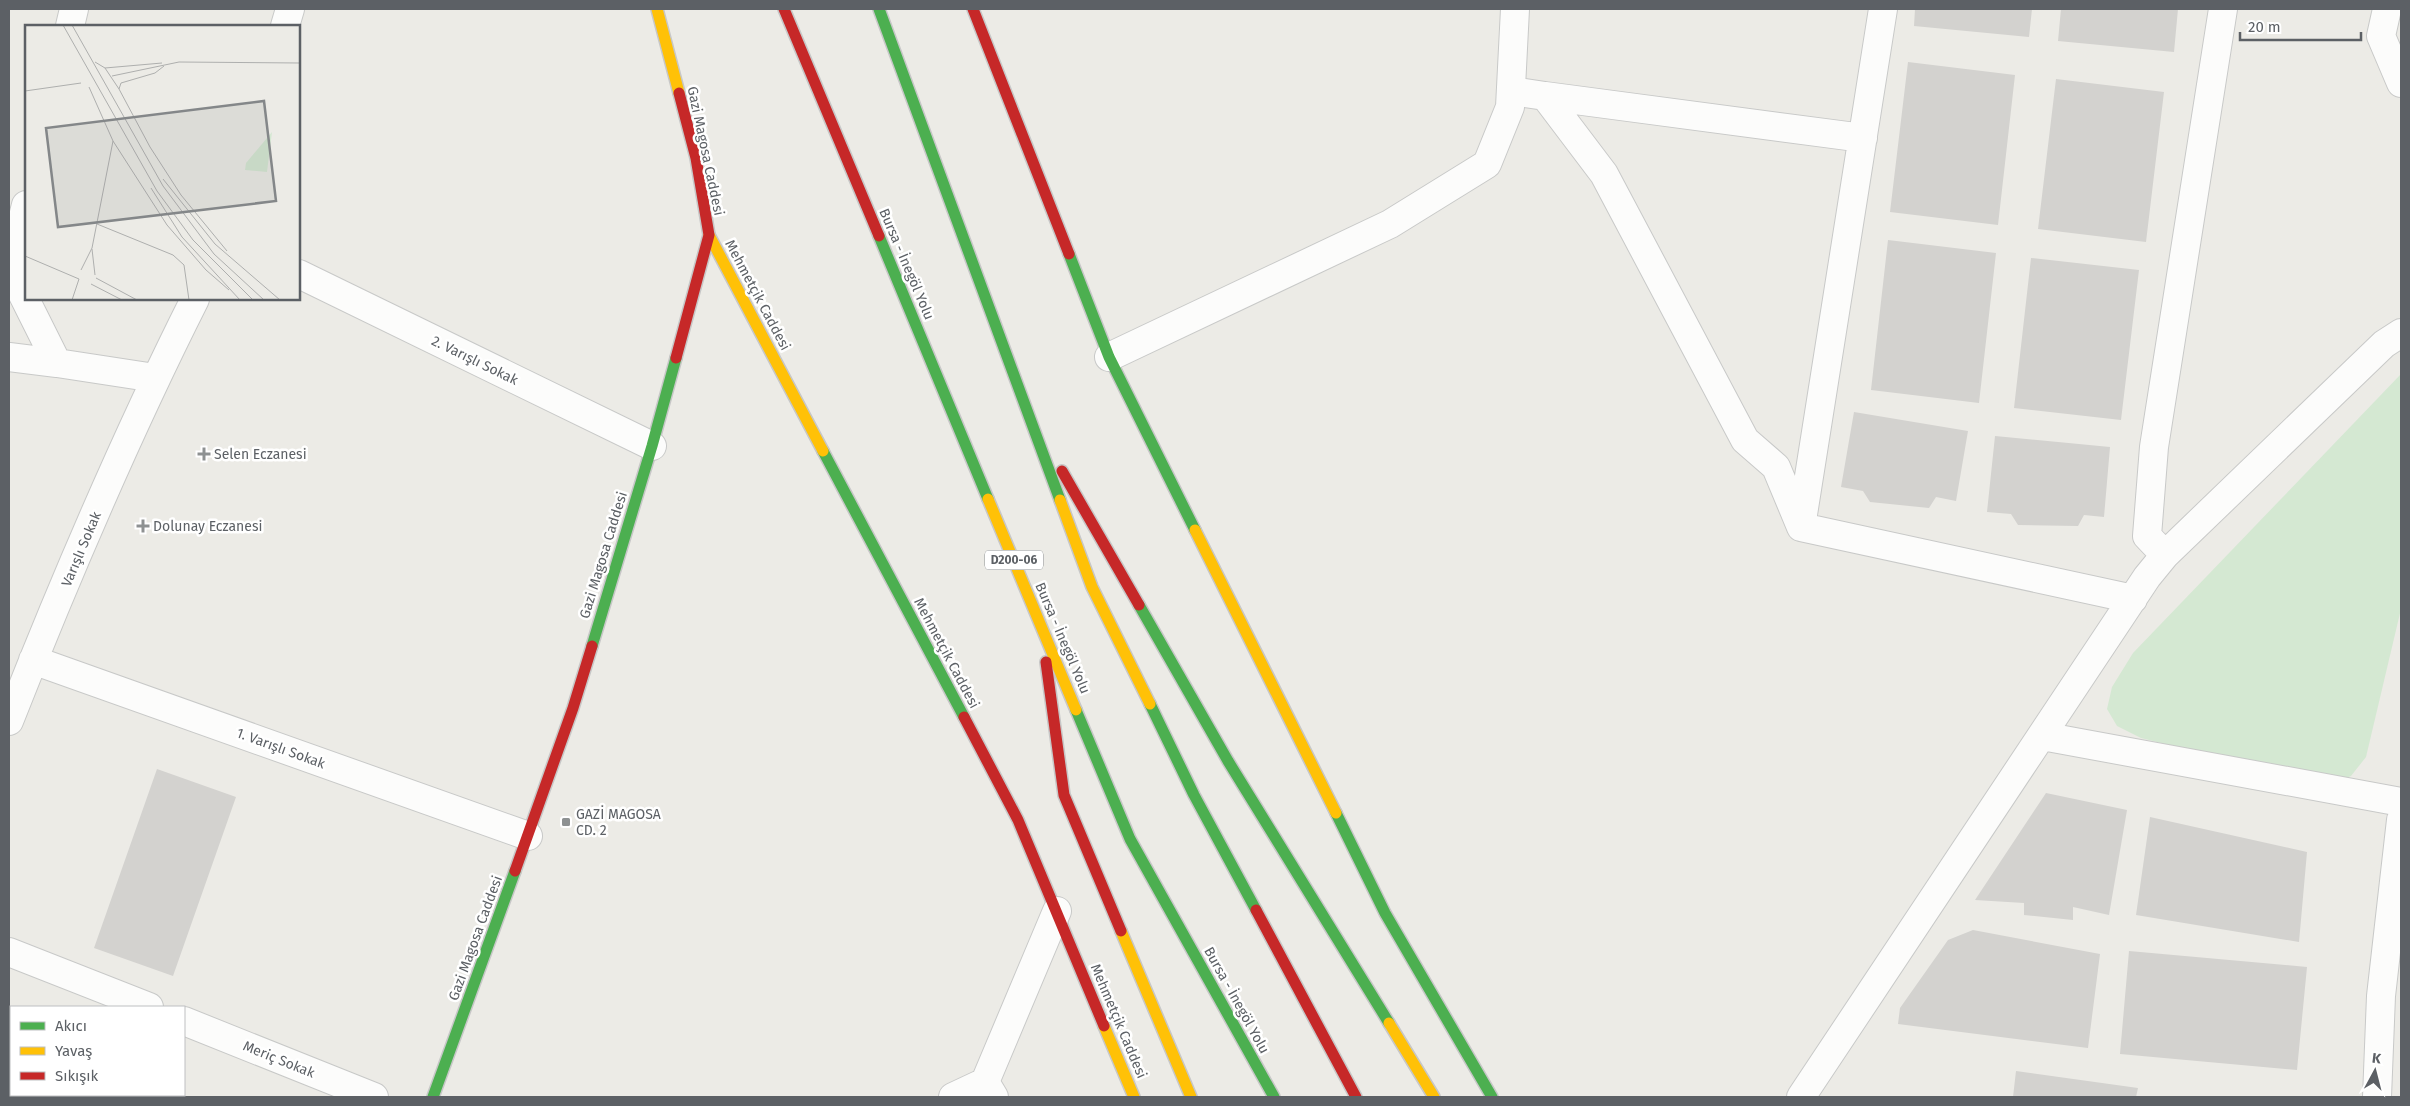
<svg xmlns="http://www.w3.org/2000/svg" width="2410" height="1106" viewBox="0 0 2410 1106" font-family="'Fira Sans',sans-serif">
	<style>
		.green { fill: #d4e8d2 }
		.building { fill: #d3d2cf }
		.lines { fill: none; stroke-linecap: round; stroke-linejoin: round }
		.street-casing { stroke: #c8c9c8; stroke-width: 30 }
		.fast-casing { stroke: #c7c7c7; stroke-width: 14 }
		.slow-casing { stroke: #c7c7c7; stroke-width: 14 }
		.jam-casing { stroke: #c7c7c7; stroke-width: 14 }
		.street { stroke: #fcfcfb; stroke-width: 28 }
		.fast { stroke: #4caf50; stroke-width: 11 }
		.slow { stroke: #ffc107; stroke-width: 11 }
		.jam { stroke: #c62828; stroke-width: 11 }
		.poi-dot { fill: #8e9192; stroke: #fff; stroke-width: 2 }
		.labels { text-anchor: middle; stroke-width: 5; stroke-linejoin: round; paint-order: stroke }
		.shield { fill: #fff; stroke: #8d9093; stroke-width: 1 }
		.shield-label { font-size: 12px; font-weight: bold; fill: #5c6065 }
		.street-label { font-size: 14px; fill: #5c6065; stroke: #fff }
		.poi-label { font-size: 14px; fill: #5c6065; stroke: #fff; text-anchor: start }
		.inset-road { fill: none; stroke: #aeafae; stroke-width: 1 }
		.view { fill: #848789; fill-opacity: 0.15; stroke: #848789; stroke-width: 2.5 }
		.inset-edge { fill: none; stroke: #5c6065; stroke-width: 2.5 }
	</style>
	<rect width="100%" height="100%" fill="#ecebe6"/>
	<path class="green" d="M2401 374V609L2366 757 2351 776 2329 785 2141 738 2117 726 2107 709 2112 687 2133 653Z"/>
	<path class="building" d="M1915 9H2032L2029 37 1914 26Z
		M2061 9H2178L2174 52 2058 41Z
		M1908 62 2015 75 1998 225 1890 212Z
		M2056 79 2164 92 2146 242 2038 229Z
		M1888 240 1996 253 1979 403 1871 390Z
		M2031 258 2139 270 2121 420 2014 408Z
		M1854 412 1968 431 1956 501 1936 497 1929 508 1870 502 1863 491 1841 487Z
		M1995 436 2110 447 2104 517 2084 515 2078 526 2018 525 2011 514 1987 512Z
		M157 769 236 797 173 976 94 948Z
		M2046 793 2127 810 2109 915 2073 907V920L2024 915V903L1975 900Z
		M2150 817 2307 852 2299 942 2136 915Z
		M1973 930 2100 954 2088 1048 1898 1024 1900 1008 1948 940Z
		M2129 951 2307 967 2297 1070 2120 1054Z
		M2016 1071 2138 1088 2136 1097H2013Z"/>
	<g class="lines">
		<g class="street-casing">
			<path id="street" d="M2387 9 2381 36 2401 83
				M70 26 74 9
				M285 26 290 9
				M1512 91 1545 96 1604 174 1745 440 1776 467 1801 527 2133 599
				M1545 96 1863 138
				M26 205 10 269 57 363 155 378
				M299 274 652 446
				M9 357 57 363
				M1109 357 1390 224 1487 164 1510 107 1515 9
				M1801 527 1883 9
				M2165 555 2147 536 2154 447 2223 9
				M33 660 528 836
				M9 721C65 579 126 436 195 299
				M2042 736 2401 802
				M9 952 149 1007
				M184 1021 374 1097
				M985 1082 1057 911
				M953 1097 985 1082 994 1097
				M1801 1097 2147 577 2165 555 2384 344 2401 333
				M2377 1097 2381 996 2401 820"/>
		</g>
		<g class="fast-casing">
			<path id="fast" d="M879 9 1060 500
				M879 236 988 499
				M1069 254 1109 357 1195 530
				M823 451 964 717
				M1139 605 1228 761 1389 1023
				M592 646 652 446 676 358
				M1150 704 1194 795 1256 910
				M1076 710 1130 839 1274 1097
				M1336 813 1385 913 1492 1097
				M433 1097 515 871"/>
		</g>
		<g class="slow-casing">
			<path id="slow" d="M657 9 679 93
				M709 235 823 451
				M988 499 1076 710
				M1060 500 1092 587 1150 704
				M1195 530 1336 813
				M1121 931 1191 1097
				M1389 1023 1434 1097
				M1104 1026 1134 1097"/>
		</g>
		<g class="jam-casing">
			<path id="jam" d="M784 9 879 236
				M973 9 1069 254
				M676 358 709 235 696 158 679 93
				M1062 471 1139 605
				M1046 662 1064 795 1121 931
				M964 717 1018 820 1104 1026
				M515 871 573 708 592 646
				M1256 910 1356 1097"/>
		</g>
		<use href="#street" class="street"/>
		<use href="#fast" class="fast"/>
		<use href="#slow" class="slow"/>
		<use href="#jam" class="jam"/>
	</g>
	<g class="poi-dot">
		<path d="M201.5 446.5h5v5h5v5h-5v5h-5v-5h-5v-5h5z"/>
		<path d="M140.5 518.5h5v5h5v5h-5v5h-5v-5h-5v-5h5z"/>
		<rect x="561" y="817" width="10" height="10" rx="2.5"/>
	</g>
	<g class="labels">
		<rect class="shield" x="985" y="550.5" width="58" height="19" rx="4"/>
		<g class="shield-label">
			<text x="1014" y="564">D200-06</text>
		</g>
		<g class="street-label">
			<text transform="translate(706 151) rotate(78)" y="5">Gazi Magosa Caddesi</text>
			<text transform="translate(907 264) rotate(67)" y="5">Bursa - İnegöl Yolu</text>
			<text transform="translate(758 295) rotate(62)" y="5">Mehmetçik Caddesi</text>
			<text transform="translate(475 360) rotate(26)" y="5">2. Varışlı Sokak</text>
			<text transform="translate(81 549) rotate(-67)" y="5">Varışlı Sokak</text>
			<text transform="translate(603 555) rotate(-73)" y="5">Gazi Magosa Caddesi</text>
			<text transform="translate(1063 638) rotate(67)" y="5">Bursa - İnegöl Yolu</text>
			<text transform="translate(947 653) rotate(62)" y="5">Mehmetçik Caddesi</text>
			<text transform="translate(281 748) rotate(20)" y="5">1. Varışlı Sokak</text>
			<text transform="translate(475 938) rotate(-70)" y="5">Gazi Magosa Caddesi</text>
			<text transform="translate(1237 1000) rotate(61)" y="5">Bursa - İnegöl Yolu</text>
			<text transform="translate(1119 1021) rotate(67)" y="5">Mehmetçik Caddesi</text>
			<text transform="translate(279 1059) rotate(22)" y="5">Meriç Sokak</text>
		</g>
		<g class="poi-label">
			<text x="214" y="459">Selen Eczanesi</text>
			<text x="153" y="531">Dolunay Eczanesi</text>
			<text x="576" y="819">GAZİ MAGOSA<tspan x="576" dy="16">CD. 2</tspan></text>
		</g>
	</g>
	<g transform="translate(25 25)">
		<rect width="275" height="275" fill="#ecebe6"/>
		<path d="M247 107 242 147 220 145 221 138Z" fill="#d4e8d2"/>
		<path class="inset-road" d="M38 0 132 166 168 215 228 275M47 0 138 161 189 229 239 275M70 37 80 43 94 64 125 122 156 170 202 226M80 43 137 38M87 51 154 37 275 38M94 64 96 58 130 48 139 41M0 66 56 58M88 116 142 200 181 245 204 265M138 154 190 219 255 275M126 163 157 212 215 275M72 199 148 230 159 240 164 275M67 224 70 250M0 231 54 254M56 245 67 223 88 116 64 62M71 253 112 275M66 259 97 275M47 275 54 254"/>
		<path class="view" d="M239 76 251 176 33 202 21 103Z"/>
		<rect width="275" height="275" class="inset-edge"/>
	</g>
	<rect width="2410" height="1106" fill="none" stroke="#5c6065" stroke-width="20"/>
	<rect x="10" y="1006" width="175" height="90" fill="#ffffff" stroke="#bebfc1"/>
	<rect x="20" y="1022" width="25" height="8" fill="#4caf50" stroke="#bebfc1"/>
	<text x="55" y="1031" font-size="15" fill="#5c6065">Akıcı</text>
	<rect x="20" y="1047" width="25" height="8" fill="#ffc107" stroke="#bebfc1"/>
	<text x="55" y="1056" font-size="15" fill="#5c6065">Yavaş</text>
	<rect x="20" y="1072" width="25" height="8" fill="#c62828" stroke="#bebfc1"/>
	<text x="55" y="1081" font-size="15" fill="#5c6065">Sıkışık</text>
	<g transform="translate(2375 1071) rotate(7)" stroke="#ffffff" stroke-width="4" paint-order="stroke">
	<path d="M0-4L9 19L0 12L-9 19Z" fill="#5c6065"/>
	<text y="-8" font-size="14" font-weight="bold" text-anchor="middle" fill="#5c6065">K</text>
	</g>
	<path d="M2240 32v8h121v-8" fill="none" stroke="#5c6065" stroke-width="2.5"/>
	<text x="2248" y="32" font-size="15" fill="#5c6065" stroke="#ffffff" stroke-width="4" paint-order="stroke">20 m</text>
</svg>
